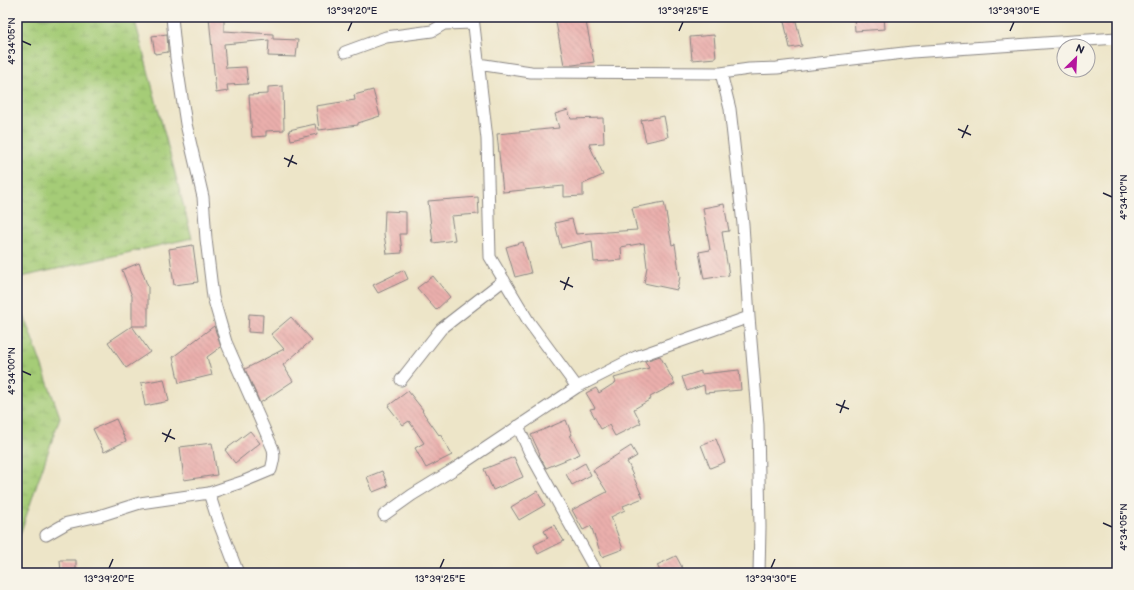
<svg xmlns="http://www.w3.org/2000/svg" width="1134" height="590" viewBox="0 0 1134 590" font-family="'Balsamiq Sans',sans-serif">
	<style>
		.wetland { fill: url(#wetland-marsh); stroke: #647759 }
		.building { fill: url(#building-back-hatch) }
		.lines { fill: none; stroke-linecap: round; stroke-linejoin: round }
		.minor-casing { stroke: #888482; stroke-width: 13 }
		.minor { stroke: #fff; stroke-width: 11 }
		.ticks { fill: none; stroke: #22223b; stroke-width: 1.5 }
		.neatline { fill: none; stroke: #22223b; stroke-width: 1.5 }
		.ticks-label { font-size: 10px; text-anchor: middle; fill: #22223b }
	</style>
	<defs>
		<pattern id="wetland-marsh" width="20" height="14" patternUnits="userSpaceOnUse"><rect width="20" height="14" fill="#a5cc77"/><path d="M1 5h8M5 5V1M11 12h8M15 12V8" fill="none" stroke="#8eaf68"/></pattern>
		<pattern id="building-back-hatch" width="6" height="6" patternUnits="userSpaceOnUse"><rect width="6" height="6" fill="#eaafac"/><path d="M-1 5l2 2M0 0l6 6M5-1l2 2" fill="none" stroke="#c89695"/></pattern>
	</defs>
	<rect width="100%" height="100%" fill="#f7f3e8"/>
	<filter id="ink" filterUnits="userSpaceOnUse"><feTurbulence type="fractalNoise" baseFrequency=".025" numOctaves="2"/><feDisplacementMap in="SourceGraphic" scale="8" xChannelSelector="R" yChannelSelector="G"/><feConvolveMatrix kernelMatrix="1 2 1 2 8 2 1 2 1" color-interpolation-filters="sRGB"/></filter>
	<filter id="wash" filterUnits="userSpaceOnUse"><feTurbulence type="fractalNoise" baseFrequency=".012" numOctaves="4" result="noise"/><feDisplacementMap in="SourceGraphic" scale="16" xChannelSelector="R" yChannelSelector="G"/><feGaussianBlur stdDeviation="0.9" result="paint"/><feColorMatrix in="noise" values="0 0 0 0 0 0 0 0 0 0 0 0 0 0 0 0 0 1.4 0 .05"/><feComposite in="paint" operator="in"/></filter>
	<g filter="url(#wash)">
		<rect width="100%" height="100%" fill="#ede5c8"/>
		<path class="wetland" d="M17 17H134L192 238 17 278Z
			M17 296 60 417 17 543Z"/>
		<g id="blocks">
			<path class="building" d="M209 17H224V31L273 34V39L298 40 296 57 268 56 269 40 224 44 226 68 246 67 248 84 227 85 228 91 216 93Z
				M555 17H585L594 62 573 65H564Z
				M783 17H795L802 46 790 48Z
				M854 17H884L885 29 855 31Z
				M167 34 168 52 155 54 152 36Z
				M714 35 716 58 692 60 690 37Z
				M283 86 284 130 266 131V136L252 137 249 95 268 94V87Z
				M373 90 380 116 358 123V125L319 130 316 106 355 100 354 95Z
				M568 110 571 119 603 118 604 143 589 144 603 175 583 184V196L564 197V186L503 192 497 134 559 128 555 114Z
				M664 116 668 137 646 142 641 120Z
				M315 124 317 134 291 140 289 130Z
				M478 197 479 214 451 216 455 240 433 243 428 201Z
				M664 202 672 245 675 244 680 277 677 290 644 283 647 267 644 243 621 247 622 260 594 262 592 241 561 248 555 223 572 219 576 234 637 230 632 208Z
				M724 204 729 231 722 232 729 275 704 279 699 252 710 250 703 208Z
				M385 211 406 212V234H400L402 253 387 254 384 234Z
				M523 242 531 273 515 277 506 247Z
				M193 245 198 282 174 285 169 249Z
				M139 263 148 287V326H132V296L122 270Z
				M404 270 408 279 378 293 373 285Z
				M433 276 450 297 436 310 417 288Z
				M249 314 263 315 262 333 248 332Z
				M291 317 312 340 283 365 293 381 260 403 245 369 284 349 271 334Z
				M132 326 150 352 126 368 108 342Z
				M214 326 221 347 207 357 212 375 179 383 173 357Z
				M660 356 675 384 650 397 651 399 634 409 641 423 615 436 609 425 601 429 590 409 595 408 586 393 596 388 599 393 616 382 614 378 649 368 645 361Z
				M739 370 741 390 705 393 704 385 687 391 682 377 701 371V374Z
				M164 379 169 401 145 406 141 383Z
				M408 391 423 410 422 411 439 435 440 434 452 455 426 468 415 448 424 443 409 421 403 425 388 406Z
				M116 419 126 441 104 452 93 429Z
				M566 420 572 435H570L580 454 546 468 539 455 540 454 531 435Z
				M250 431 260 443 235 463 225 450Z
				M716 439 725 462 710 468 701 445Z
				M212 443 217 475 184 480 180 447Z
				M631 446 637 456 627 462 631 469H630L643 498 623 506 625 510 611 517 623 549 602 557 591 526 583 530 572 510 607 492 593 470Z
				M514 457 523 477 493 490 484 469Z
				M585 463 591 475 572 485 566 474Z
				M382 471 388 486 373 492 367 477Z
				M537 491 545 505 519 520 511 507Z
				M554 525 564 541 538 554 534 545 548 538 544 531Z
				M676 556 683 569 675 573H661L657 565Z
				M60 560H76V573H61Z"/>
		</g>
	</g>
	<g filter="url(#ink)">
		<use href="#blocks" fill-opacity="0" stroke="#888482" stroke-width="1"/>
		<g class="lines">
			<g class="minor-casing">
				<path id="minor" d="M473 17 487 139 490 257 529 322 577 387
					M345 52 386 37 432 31 444 24 473 23
					M478 64 531 72 721 73 730 109 743 224 749 317 758 425 760 527 759 573
					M721 73 749 69 777 68 912 52 1117 38
					M401 380 441 329 504 280
					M518 426 529 451 597 573
					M209 493 218 521 238 573
					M384 515 412 495 456 468 577 387 636 357 749 317
					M46 535 67 523 99 516 140 503 209 493 242 482 271 470C273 462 275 457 273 449L226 342 213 297 206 239 203 197 186 124 176 58 172 17"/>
			</g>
			<use href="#minor" class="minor"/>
		</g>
	</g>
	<path class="ticks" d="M348 31 352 22M679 31 683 22M1010 31 1014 22M22 41 31 45M958 129 971 135M962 138 968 125M284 158 297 164M288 167 293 155M1103 193 1112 197M560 281 573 287M564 290 569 277M22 371 31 375M836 404 849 409M840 413 845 400M162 433 175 439M165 442 171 429M1103 523 1112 527M109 568 113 559M440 568 444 559M771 568 775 559"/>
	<rect width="1134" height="590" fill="none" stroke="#f7f3e8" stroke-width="44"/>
	<g transform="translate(1076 58) rotate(24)"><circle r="19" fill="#f7f3e8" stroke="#a29fa3"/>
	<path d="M0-3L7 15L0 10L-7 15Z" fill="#b5179e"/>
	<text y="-6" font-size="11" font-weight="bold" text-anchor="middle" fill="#22223b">N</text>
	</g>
	<rect x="22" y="22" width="1090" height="546" class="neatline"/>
	<g class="ticks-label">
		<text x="352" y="14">13°39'20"E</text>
		<text x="683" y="14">13°39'25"E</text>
		<text x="1014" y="14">13°39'30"E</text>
		<text transform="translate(11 41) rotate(-90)" y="4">4°34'05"N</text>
		<text transform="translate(1123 197) rotate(-90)" y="4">4°34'10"N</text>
		<text transform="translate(11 371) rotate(-90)" y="4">4°34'00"N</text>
		<text transform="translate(1123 527) rotate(-90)" y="4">4°34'05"N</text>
		<text x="109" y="582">13°39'20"E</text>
		<text x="440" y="582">13°39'25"E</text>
		<text x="771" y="582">13°39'30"E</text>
	</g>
</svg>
